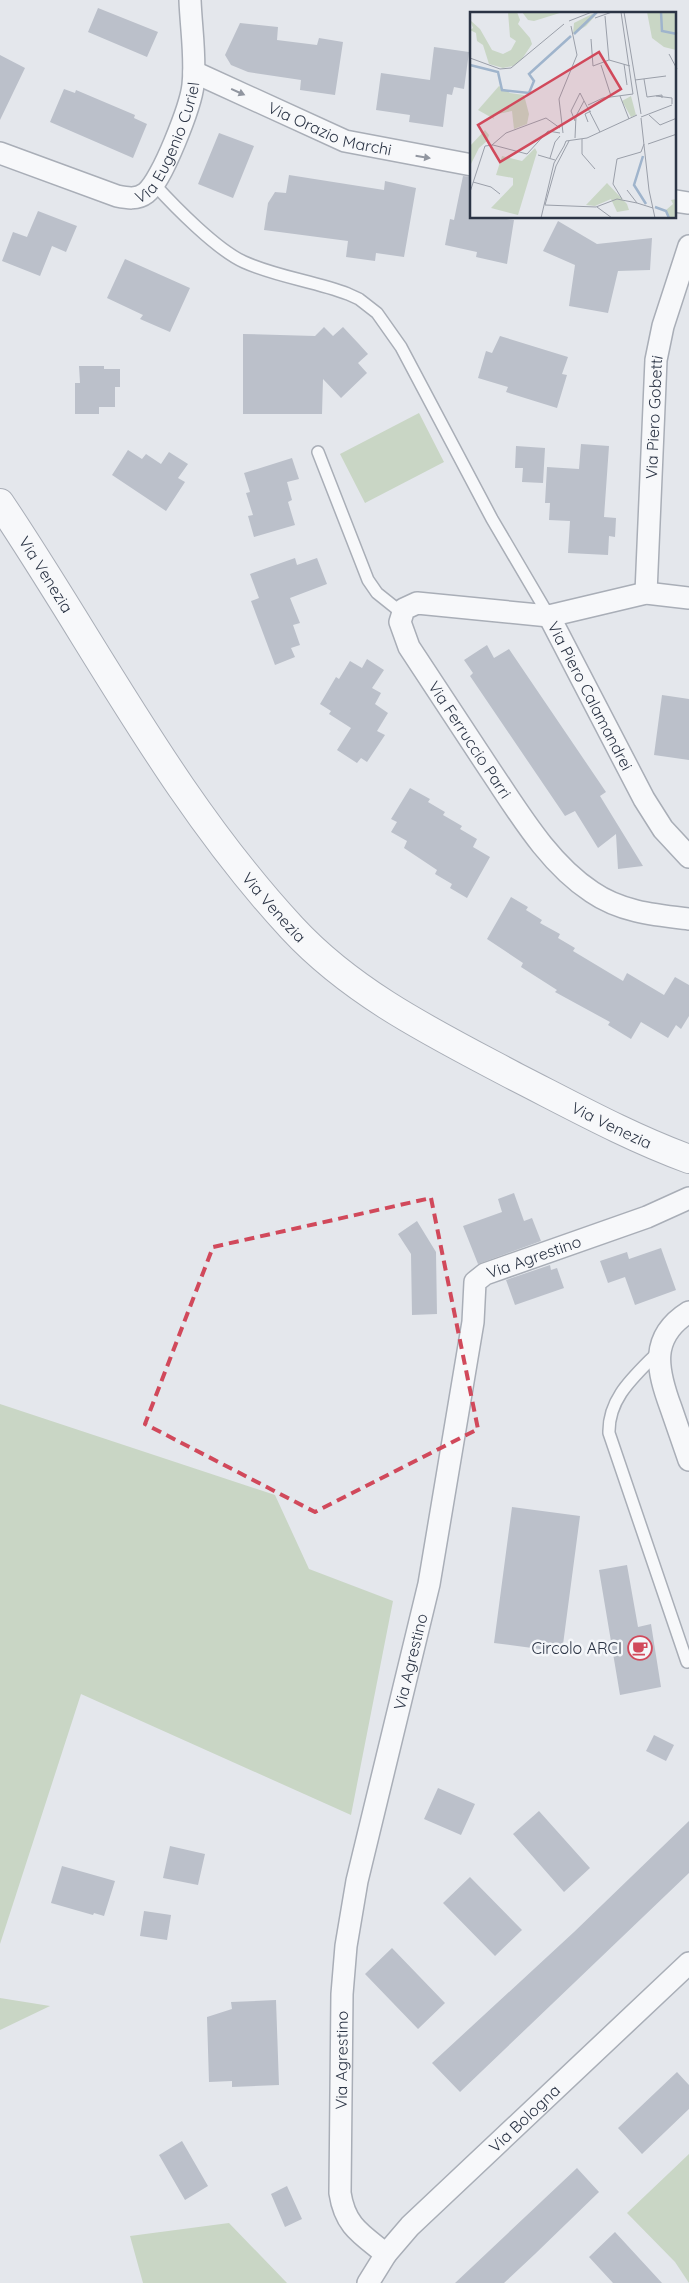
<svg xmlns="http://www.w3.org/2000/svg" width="689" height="2283" viewBox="0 0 689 2283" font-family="Quicksand,sans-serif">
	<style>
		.green { fill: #c9d6c5 }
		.building { fill: #bbc0ca }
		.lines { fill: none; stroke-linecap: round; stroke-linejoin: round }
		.service-casing { stroke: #a9aeb7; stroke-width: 14 }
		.minor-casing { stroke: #a9aeb7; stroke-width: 24 }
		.tertiary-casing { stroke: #a9aeb7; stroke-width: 30 }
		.service { stroke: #f7f8fa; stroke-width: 11 }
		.minor { stroke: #f7f8fa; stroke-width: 21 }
		.tertiary { stroke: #f7f8fa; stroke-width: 28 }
		.oneway { fill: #9196a0 }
		.marked { fill: none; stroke: #d1495b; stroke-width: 4; stroke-dasharray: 10 6; stroke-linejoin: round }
		.labels { text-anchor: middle; stroke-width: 5; stroke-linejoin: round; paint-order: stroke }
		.street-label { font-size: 16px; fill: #2b3445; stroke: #f4f6f9 }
		.poi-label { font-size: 16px; fill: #2b3445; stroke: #f4f6f9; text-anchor: end }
		.inset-river { fill: none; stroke: #9fb4cc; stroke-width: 2.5 }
		.inset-road { fill: none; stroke: #9a9fa9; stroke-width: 1 }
		.view { fill: #d1495b; fill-opacity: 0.15; stroke: #d1495b; stroke-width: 2.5 }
		.inset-edge { fill: none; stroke: #2b3445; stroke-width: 2.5 }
	</style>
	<rect width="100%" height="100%" fill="#e4e7ec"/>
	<path class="green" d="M419 413 444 462 365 503 340 454Z
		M0 1404 275 1495 309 1569 393 1601 351 1815 81 1694 0 1944Z
		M0 1998 50 2006 0 2030Z
		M689 2154V2283L675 2262 627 2213Z
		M229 2223 287 2283H143L130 2236Z"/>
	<path class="building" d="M98 8 158 32 147 57 88 32Z
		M240 23 278 27 277 40 317 45 319 38 343 42 335 95 300 90 301 80 248 72 231 65 225 55Z
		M434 47 469 52 464 89 454 87 452 95 447 94 443 127 409 122 410 115 376 110 381 73 430 80Z
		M0 55 25 68 0 120Z
		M64 89 75 93 76 90 135 115 134 118 147 124 133 158 50 122Z
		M219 133 254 146 233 198 198 184Z
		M289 175 384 190 385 181 416 188 404 257 376 253 375 261 346 257 348 241 264 230 268 203 275 192 286 193Z
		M463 176 472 177V218H500L514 220 507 264 476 257 477 252 445 245 450 219 454 220Z
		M38 211 77 226 66 252 52 246 40 276 2 261 13 232 27 237Z
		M558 221 597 244 652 238 650 270 618 271 608 313 569 306 575 265 543 251Z
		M125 259 190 288 170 332 140 319 143 315 107 298Z
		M324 327 333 336 343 327 358 343 368 354 358 363 367 373 341 398 323 379 322 414H243V334L315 336Z
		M500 336 568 357 562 374 567 375 557 408 506 392 508 387 478 378 486 351 492 353Z
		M79 366H104V369H120V387H115V407H99V414H75V383H80Z
		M581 444 609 446 604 517 616 518 615 537 609 536 608 555 568 553 570 521 549 520 550 503H545L547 467 579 469Z
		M516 446 545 448 543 483 522 482 523 468H515Z
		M128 450 142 459 146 454 161 464 169 452 188 464 178 478 185 482 166 511 112 475Z
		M292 458 299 479 287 482 292 500 288 502 295 525 254 537 248 516 253 515 246 493 250 492 244 473Z
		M295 558 297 565 317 558 327 584 290 598 300 623 293 625 300 645 291 648 295 657 275 665 251 601 259 598 250 574Z
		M487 645 494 658 509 649 606 792 600 796 643 866 618 869 616 834 598 848 575 811 565 816 470 676 473 673 464 660Z
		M367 659 384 670 372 688 381 693 375 704 388 713 377 731 385 735 367 762 361 758 357 763 337 750 351 728 329 714 331 711 320 704 336 677 339 679 350 661 362 668Z
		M662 695 689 699V760L654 755Z
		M410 788 430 799 428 802 445 812 443 815 462 826 460 829 477 839 473 847 490 857 467 898 450 888 452 884 435 874 437 870 404 848 407 841 391 832 397 822 391 819Z
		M511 897 528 907 526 910 542 920 540 923 560 934 558 938 575 948 573 951 623 981 627 973 664 995 675 977 689 985V1016L681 1029 676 1025 668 1038 641 1022 631 1039 608 1025 610 1022 555 992 557 990 521 967 523 963 487 939Z
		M514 1193 524 1221 532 1218 541 1241 478 1264 463 1226 502 1212 498 1199Z
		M417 1221 436 1252 437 1314 412 1315 411 1254 398 1234Z
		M661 1248 676 1290 635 1305 625 1277 608 1283 600 1261 627 1252 629 1259Z
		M550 1265 551 1270 557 1268 564 1288 515 1305 506 1280Z
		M512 1507 580 1516 562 1652 494 1643Z
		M627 1565 638 1627 651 1624 661 1687 620 1695 599 1570Z
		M654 1735 674 1745 666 1761 646 1751Z
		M438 1788 475 1804 461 1835 424 1819Z
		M539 1811 590 1868 564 1892 513 1834Z
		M689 1821V1873L460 2092 432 2063 574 1932Z
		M170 1846 205 1854 198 1885 163 1878Z
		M62 1866 115 1881 104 1916 94 1913 93 1915 51 1903Z
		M470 1877 522 1930 495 1956 443 1903Z
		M144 1911 171 1915 167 1940 140 1936Z
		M392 1948 445 2003 418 2029 365 1974Z
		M276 2000 279 2085 232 2087V2081L209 2082 207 2017 232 2009 231 2002Z
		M677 2072 689 2085V2109L642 2154 618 2128Z
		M182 2141 208 2186 185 2200 159 2155Z
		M577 2168 599 2192 535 2254 504 2283H455Z
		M287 2186 302 2219 285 2227 271 2194Z
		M615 2232 662 2283H613L589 2257Z"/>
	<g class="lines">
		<g class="service-casing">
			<path id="service" d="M154 184C175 207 217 250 244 262 277 277 314 281 348 294L359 299 377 313 401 347 492 519 549 616
				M318 452 368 580 377 593 402 613
				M659 1351C636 1375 608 1397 609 1433L687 1662"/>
		</g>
		<g class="minor-casing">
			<g id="minor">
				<path id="s1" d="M194 72 345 141 472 165"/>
				<path id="s2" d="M0 153 117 196C127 198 137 200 146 193 162 181 191 105 193 85 196 57 191 28 190 0"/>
				<path d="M675 201 689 203"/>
				<path id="s3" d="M646 593 656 360 663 326 689 246"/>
				<path id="s4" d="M689 598 646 593 549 616 417 603 404 609 400 622 409 647C436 688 463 729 490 770 519 813 548 863 592 892 621 912 655 915 689 919"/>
				<path id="s5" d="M549 616 644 799 663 829 689 857"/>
				<path d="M689 1312C649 1337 657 1370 671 1408 677 1425 683 1443 689 1460"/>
				<path id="s6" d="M386 2254C361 2234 345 2226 340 2193L342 1994 346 1946 357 1881 429 1584 473 1322 475 1282 485 1274 647 1217 689 1198"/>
				<path id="s7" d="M368 2283 386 2254 410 2226 689 1963"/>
			</g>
		</g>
		<g class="tertiary-casing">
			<g id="tertiary">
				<path id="s8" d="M0 503C96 646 174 801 292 928 354 995 437 1035 516 1077 573 1106 629 1137 689 1159"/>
			</g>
		</g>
		<use href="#service" class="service"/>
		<use href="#minor" class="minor"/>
		<use href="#tertiary" class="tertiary"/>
	</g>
	<defs><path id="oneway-solid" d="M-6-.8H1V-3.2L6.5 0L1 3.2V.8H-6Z" transform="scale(1.25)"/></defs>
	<g class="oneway">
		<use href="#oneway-solid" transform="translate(238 92) rotate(24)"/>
		<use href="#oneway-solid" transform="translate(423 157) rotate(9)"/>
	</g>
	<path class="marked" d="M431 1198 478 1429 315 1512 145 1424 213 1247Z"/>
	<defs>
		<g id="cafe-ring" transform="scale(1.25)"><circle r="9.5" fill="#f4f6f9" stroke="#d1495b" stroke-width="1.5"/><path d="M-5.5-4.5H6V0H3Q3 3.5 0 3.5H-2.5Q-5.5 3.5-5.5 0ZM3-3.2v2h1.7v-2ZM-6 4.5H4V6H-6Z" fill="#d1495b"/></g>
	</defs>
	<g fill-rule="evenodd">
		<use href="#cafe-ring" x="640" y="1648"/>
	</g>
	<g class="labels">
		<g class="street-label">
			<text dy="6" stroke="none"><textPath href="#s1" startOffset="148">Via Orazio Marchi</textPath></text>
			<text dy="6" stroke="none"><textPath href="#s2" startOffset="210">Via Eugenio Curiel</textPath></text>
			<text dy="6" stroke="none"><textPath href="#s3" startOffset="176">Via Piero Gobetti</textPath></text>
			<text dy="6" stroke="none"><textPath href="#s8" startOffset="85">Via Venezia</textPath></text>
			<text dy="6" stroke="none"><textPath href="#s5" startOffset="90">Via Piero Calamandrei</textPath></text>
			<text dy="6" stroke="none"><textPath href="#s4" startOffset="441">Via Ferruccio Parri</textPath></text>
			<text dy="6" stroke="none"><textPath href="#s8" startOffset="489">Via Venezia</textPath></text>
			<text dy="6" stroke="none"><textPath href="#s8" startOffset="894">Via Venezia</textPath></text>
			<text dy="6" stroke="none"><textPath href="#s6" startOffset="1068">Via Agrestino</textPath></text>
			<text dy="6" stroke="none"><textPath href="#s6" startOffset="618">Via Agrestino</textPath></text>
			<text dy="6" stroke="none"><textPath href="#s6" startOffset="212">Via Agrestino</textPath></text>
			<text dy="6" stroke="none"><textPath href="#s7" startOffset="228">Via Bologna</textPath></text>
		</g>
		<g class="poi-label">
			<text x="622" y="1654">Circolo ARCI</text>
		</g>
	</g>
	<g transform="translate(470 12)">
		<rect width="206" height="206" fill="#e4e7ec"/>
		<path d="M38 0H47L50 8 48 12 60 26 62 32 52 47 43 54 33 56 19 52 13 33 7 29 6 21 0 18 3 16 0 8 10 17 22 38 33 42 41 38 46 29 40 25ZM52 0 65 1 93 0 64 9 58 8ZM177 0H206V38L194 35 182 26ZM122 2 125 4 116 14 103 22 104 11ZM29 74 40 81 54 83 59 102 57 112 44 117 42 99 23 103 24 107 8 98ZM161 84 166 103 161 105 152 89ZM15 118 19 123 17 129 9 136 0 154V134ZM65 136 67 140 48 203 21 196 43 173V166L26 163 32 144 52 149ZM137 171 157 192 159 198 147 200 141 187 125 194 116 193ZM206 187V206H198L195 198 184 196 196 198 203 192 201 188Z" fill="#c9d6c5"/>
		<path class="inset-river" d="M191 0 192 19 207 22M104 22 127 0M0 53 28 60 32 78 59 81 64 69 59 62 101 24M173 144 164 173 176 192M185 195 196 199 199 206"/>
		<path class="inset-road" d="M154 0 171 102M135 4 139 48M125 6 142 0M99 9 122 0M121 27 123 54 139 48 160 54M199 42 207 57M0 46 30 57 41 56 94 12M154 52 157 73M131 53 141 84M174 67 177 85 192 83V86M165 68 196 64M150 84 159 107M186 84 202 86V92M118 93 133 86 163 82 151 0M179 103 190 113 207 106M171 105 202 93M171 106 179 178 185 206M105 109 101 99 110 81 130 120M118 110 115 102 121 99M93 121 89 87 107 43 101 14M105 126 106 104 114 89M112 127V142L125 157M99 129 86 154 75 193 126 195 147 187 167 191M178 132 207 122M22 133 36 121 76 106 90 116M94 134 96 129 117 126 167 103M68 143 85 148M80 146 85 130 90 124M3 170 21 175 30 182M157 178 167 191 183 196M0 180 15 134 23 133 57 142 78 119 90 121M152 187 143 172 147 147 171 140 174 132M127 195 142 206M71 206 84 151 94 134"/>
		<path class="view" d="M129 40 151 77 30 150 8 113Z"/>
		<rect width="206" height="206" class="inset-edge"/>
	</g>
</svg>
